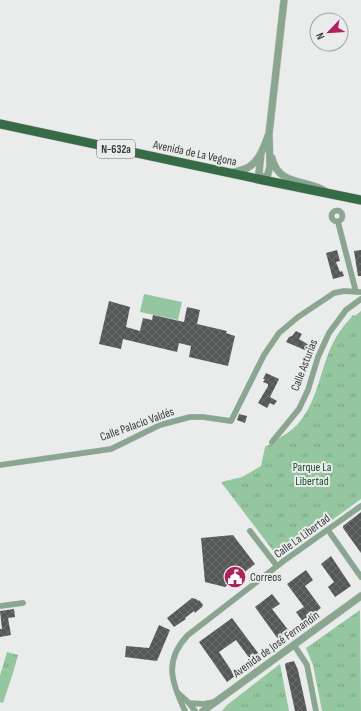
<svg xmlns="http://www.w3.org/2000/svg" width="361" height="711" viewBox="0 0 361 711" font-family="'Sofia Sans Condensed',sans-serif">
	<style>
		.grass { fill: url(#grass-tufts) }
		.pitch { fill: #94c79f }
		.building { fill: url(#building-cross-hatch) }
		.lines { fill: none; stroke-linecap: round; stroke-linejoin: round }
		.minor-casing { stroke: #c6c9c7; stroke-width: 6 }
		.tertiary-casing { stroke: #c6c9c7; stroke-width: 8 }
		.primary-casing { stroke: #c6c9c7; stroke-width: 10 }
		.minor { stroke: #8aa690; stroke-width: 5.5 }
		.tertiary { stroke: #8aa690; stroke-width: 7 }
		.primary { stroke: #376b46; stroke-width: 9 }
		.labels { text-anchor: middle; stroke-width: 4; stroke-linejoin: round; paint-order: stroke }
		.shield { fill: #e9ecea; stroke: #6e706f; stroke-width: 1 }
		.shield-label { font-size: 11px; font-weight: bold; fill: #3a3b3a }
		.street-label { font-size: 12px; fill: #3a3b3a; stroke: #e9ecea }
		.park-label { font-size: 12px; fill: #1b4b2a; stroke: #e9ecea }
		.poi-label { font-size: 12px; fill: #3a3b3a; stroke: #e9ecea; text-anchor: start }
	</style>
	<defs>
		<pattern id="grass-tufts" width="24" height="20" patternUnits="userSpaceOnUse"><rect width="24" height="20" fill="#94c79f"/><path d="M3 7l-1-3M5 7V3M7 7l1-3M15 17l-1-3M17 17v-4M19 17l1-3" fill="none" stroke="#7aa383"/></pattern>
		<pattern id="building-cross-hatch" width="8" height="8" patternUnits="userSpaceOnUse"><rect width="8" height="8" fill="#555856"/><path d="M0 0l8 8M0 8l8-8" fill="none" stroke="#6b6e6c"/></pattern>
	</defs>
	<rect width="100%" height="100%" fill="#e9ecea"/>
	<path class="grass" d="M361 311V499L288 552 280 554 274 552 221 482 242 477 261 466 265 447C273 442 289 433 296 426 318 402 319 373 332 345 337 334 345 324 353 315L355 316Z
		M360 610 361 711H322L313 665 306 648Z
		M7 652 18 655 13 673 2 669Z
		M280 664 289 711H222L227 705Z"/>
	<path class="pitch" d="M144 294 182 302 178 320 140 312Z
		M2 669 13 673 3 703 0 702V675Z"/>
	<path class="building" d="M337 250 340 261 336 262 340 272 342 271 344 276 333 279 326 253Z
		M361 250V276H358L354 251Z
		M109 301 130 307 126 327 140 331 143 318 152 320 153 315 184 322 187 307 200 310 197 324 227 331 226 333 235 336 228 366 189 357 191 346 179 343 177 352 123 339 121 349 99 344Z
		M296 331 302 334 299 339 309 345 307 351 286 342 289 337 292 336Z
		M266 373 279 379 270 397 277 401 274 405 270 403 267 408 258 403 268 386V384L263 382 265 379H263Z
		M239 414 247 416 245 423 237 420Z
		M361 512V553L343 528V526Z
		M233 535 255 564 225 587 205 582 201 538Z
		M331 556 351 586 335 597 328 587 334 582 321 564Z
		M306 570 313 580 305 586 321 608 303 622 296 612 304 607 287 584Z
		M272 594 280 604 272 609 289 631 278 639 255 607Z
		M192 598 196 599 198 601 199 600 203 605 202 607 195 613 194 611 185 618 186 619 174 627 167 618Z
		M14 609 15 617 8 618 11 635 0 637V629H2L0 611Z
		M232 618 261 657 253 663 236 640 219 652 235 676 227 682 199 642Z
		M159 625 170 630 157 661 125 657 126 646 149 648Z
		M294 661 298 670 307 711H295L285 665 286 663Z"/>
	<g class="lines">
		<g class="minor-casing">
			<path id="minor" d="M331.5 216a5.5 5.5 0 1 1 11 0a5.5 5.5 0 1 1-11 0Z
				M338 222 356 292
				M272 442 299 409 308 390 318 357 329 333 346 310 361 299
				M0 465 111 449 160 425 190 417H203L231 421 264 355 279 333 298 317 334 293 344 291 361 292
				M328 530 361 577
				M250 531 277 566
				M0 606 23 603
				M294 645 307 665 316 711
				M178 693 189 703 195 711
				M189 703 204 704 214 702
				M185 711C172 682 163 661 188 635L285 560 361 506"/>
		</g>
		<g class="tertiary-casing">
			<path id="tertiary" d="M261 153 259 173 263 180 268 174 270 166 269 134 284 0
				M272 158C278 186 306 179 325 191
				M232 173C237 171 243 170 247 168 259 162 264 147 268 136
				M203 711 361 596"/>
		</g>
		<g class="primary-casing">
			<path id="primary" d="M0 124 263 180 361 200"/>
		</g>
		<use href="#minor" class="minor"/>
		<use href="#tertiary" class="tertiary"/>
		<use href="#primary" class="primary"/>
	</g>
	<defs>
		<g id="civic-disc" transform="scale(1.15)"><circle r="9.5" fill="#ae215d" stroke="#e9ecea"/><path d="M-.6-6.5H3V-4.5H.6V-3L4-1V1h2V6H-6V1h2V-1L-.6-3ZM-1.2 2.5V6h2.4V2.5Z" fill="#fff"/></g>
	</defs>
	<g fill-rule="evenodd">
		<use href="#civic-disc" x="235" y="577"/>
	</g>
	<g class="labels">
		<rect class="shield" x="97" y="140" width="38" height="18" rx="3"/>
		<g class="shield-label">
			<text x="116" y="153">N-632a</text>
		</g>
		<g class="street-label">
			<text transform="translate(195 153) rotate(12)" y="4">Avenida de La Vegona</text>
			<text transform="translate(304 365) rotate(-69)" y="4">Calle Asturias</text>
			<text transform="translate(137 424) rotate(-20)" y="4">Calle Palacio Valdés</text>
			<text transform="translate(302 536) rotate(-36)" y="4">Calle La Libertad</text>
			<text transform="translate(276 644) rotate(-36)" y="4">Avenida de José Fernandín</text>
		</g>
		<g class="park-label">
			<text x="312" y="471">Parque La<tspan x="312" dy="14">Libertad</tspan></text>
		</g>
		<g class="poi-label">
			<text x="250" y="581">Correos</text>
		</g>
	</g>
	<g transform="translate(329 32) rotate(245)"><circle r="19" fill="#e9ecea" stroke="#a3a5a4"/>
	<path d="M0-3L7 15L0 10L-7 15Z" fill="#ae215d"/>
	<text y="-6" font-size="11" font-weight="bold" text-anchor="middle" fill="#3a3b3a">N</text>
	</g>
</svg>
